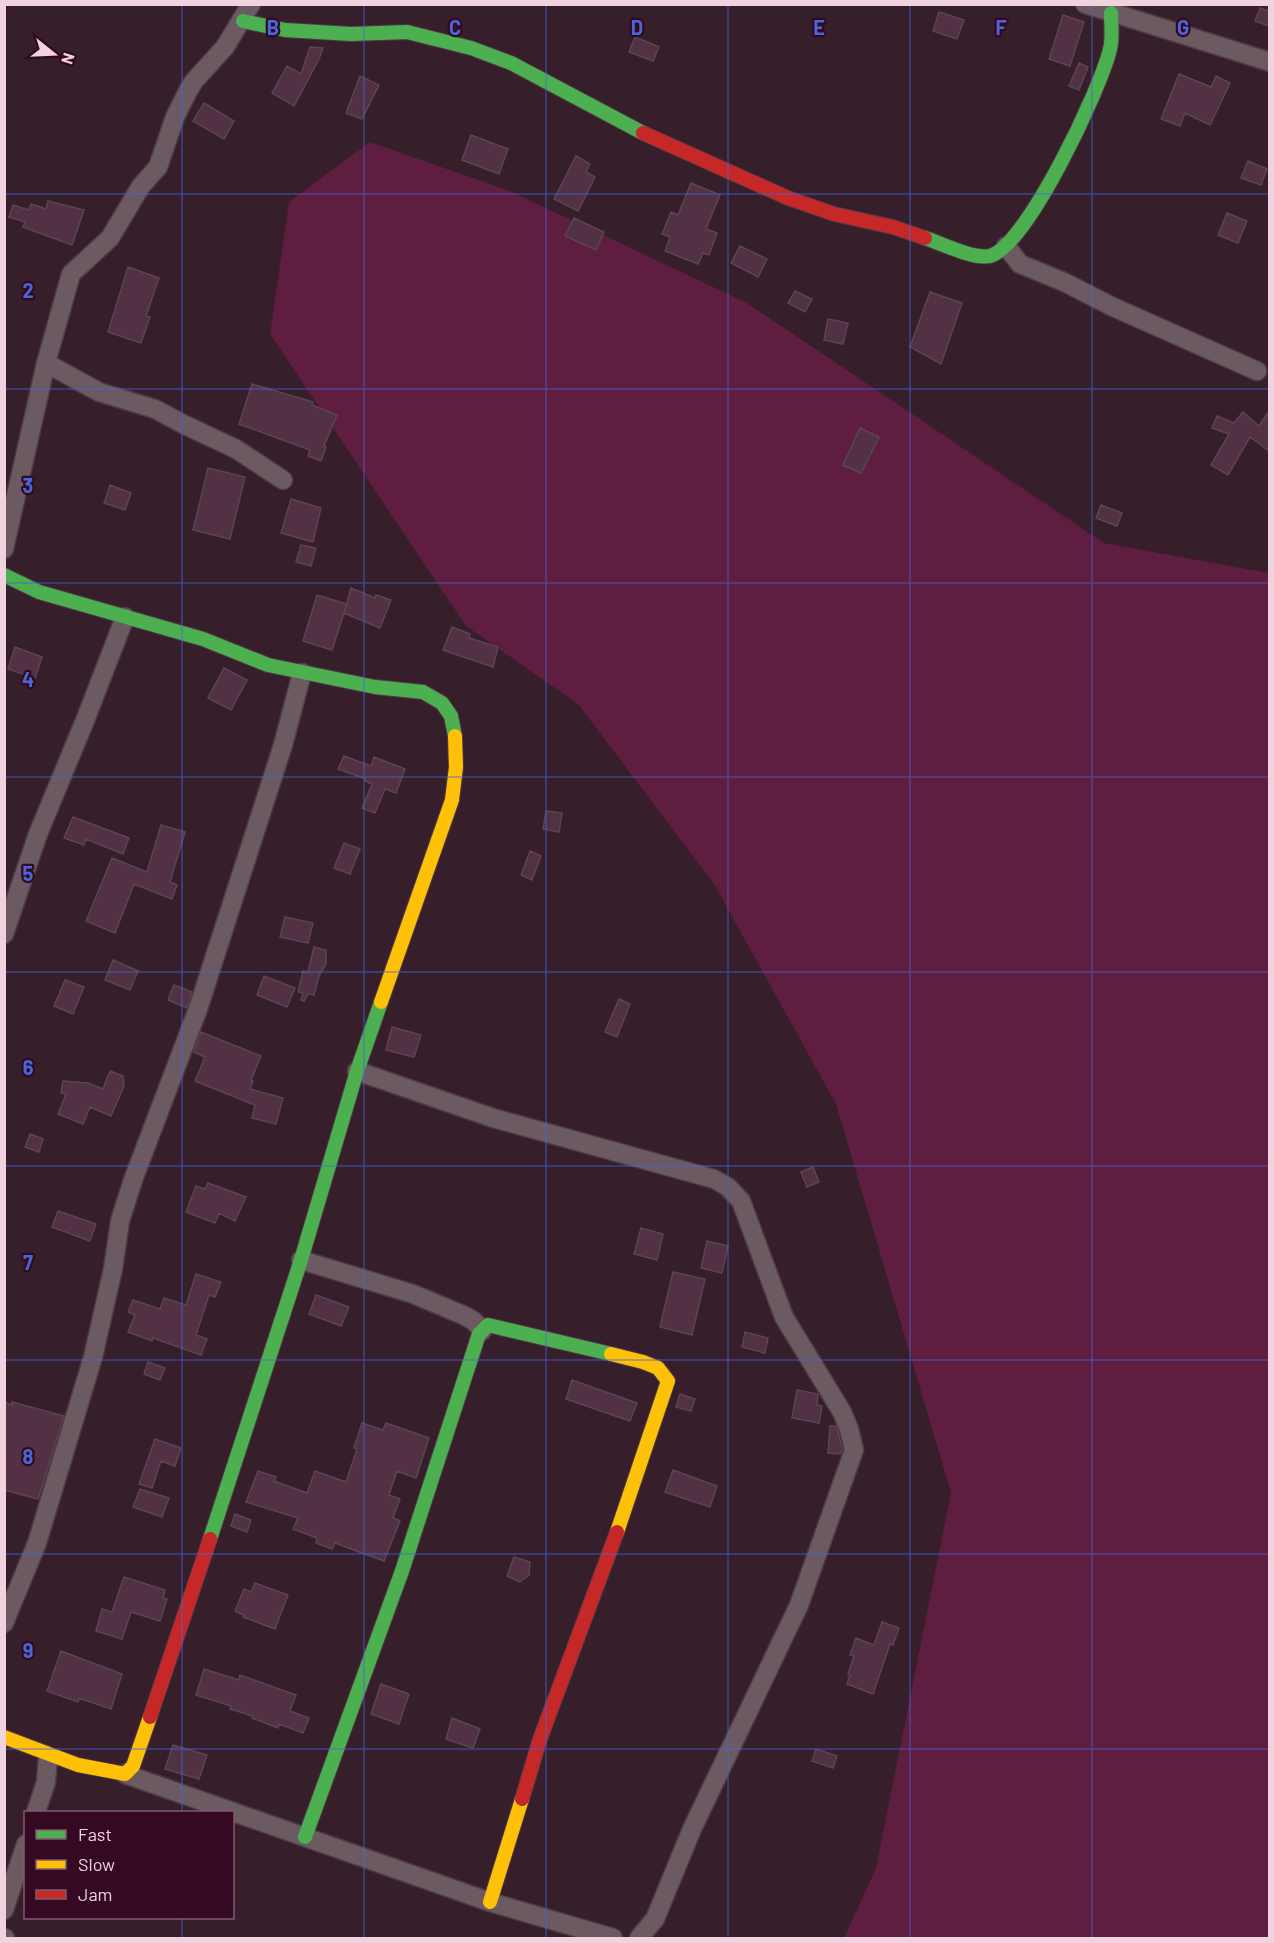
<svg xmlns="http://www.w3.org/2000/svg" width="1274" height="1943" viewBox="0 0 1274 1943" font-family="Barlow,sans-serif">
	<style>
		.green { fill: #5f1d40 }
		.building { fill: #513143; stroke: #5b4550; stroke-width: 1.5 }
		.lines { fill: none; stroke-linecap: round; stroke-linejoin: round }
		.street-casing { stroke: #4f3a44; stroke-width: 21 }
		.fast-casing { stroke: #4f3a44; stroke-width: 16 }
		.slow-casing { stroke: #4f3a44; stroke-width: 16 }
		.jam-casing { stroke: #4f3a44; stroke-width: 16 }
		.street { stroke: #6c5a62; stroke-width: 18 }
		.fast { stroke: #4caf50; stroke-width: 14 }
		.slow { stroke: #ffc107; stroke-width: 14 }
		.jam { stroke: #c62828; stroke-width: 14 }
		.grid { fill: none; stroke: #4768d9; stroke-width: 1.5; stroke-opacity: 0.55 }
		.grid-label { font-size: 20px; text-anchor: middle; font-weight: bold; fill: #4768d9; stroke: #350921; stroke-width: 4.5; stroke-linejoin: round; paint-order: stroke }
	</style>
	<rect width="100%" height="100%" fill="#361e2a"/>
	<path class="green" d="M370 142 510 191 747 303 1104 543 1269 573V1938H844L876 1868 951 1493 836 1104 714 884 578 704 466 626 270 334 289 202Z"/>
	<path class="building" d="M1260 8 1269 11V26L1255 21Z
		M939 12 964 20 957 39 933 31Z
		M1063 15 1084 22 1070 66 1049 59Z
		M635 37 659 47 653 61 629 52Z
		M310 47 323 48 319 59 294 106 272 93 287 66 301 74Z
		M1079 63 1088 67 1079 90 1069 86Z
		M1179 74 1211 87 1216 76 1230 83 1210 125 1185 113 1180 126 1161 119Z
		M360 76 379 85 362 119 346 113Z
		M204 103 234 121 224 139 193 121Z
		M471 135 508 149 499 174 462 160Z
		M576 156 590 164 586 172 595 177 578 211 554 199Z
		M1248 161 1267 169 1261 185 1241 178Z
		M691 183 720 195 706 229 717 233 709 255 703 253 698 264 665 251 670 237 662 234 671 212 678 215Z
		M48 201 84 210 72 245 23 227 25 222 9 217 13 205 29 210 31 204 46 209Z
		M1227 213 1247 221 1238 243 1218 235Z
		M574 218 604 232 596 250 565 236Z
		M740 246 767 259 758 277 731 263Z
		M128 267 159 278 146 316 150 317 141 343 108 332Z
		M795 291 812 299 805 312 788 303Z
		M930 292 962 303 941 364 910 347Z
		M828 319 848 323 843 344 824 340Z
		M252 384 313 402 312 405 337 415 324 446 326 447 321 461 308 456 310 450 239 424Z
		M1269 411V451L1250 437 1228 475 1211 465 1229 434 1212 428 1217 416 1234 423 1243 412 1259 426Z
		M860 428 879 437 861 473 843 465Z
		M208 468 245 477 230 539 193 530Z
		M110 485 131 493 125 510 104 503Z
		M291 499 321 508 313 542 281 533Z
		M1101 505 1122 513 1117 526 1096 518Z
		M301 545 316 548 311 566 296 562Z
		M351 588 375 598 376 595 391 600 380 628 344 613Z
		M317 595 347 604 332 650 303 641Z
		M452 627 470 634 469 638 498 647 493 667 443 650Z
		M15 647 42 657 35 678 8 669Z
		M224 668 247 680 231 710 208 698Z
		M344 756 371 766 374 757 405 769 396 793 385 789 375 813 362 808 372 784 365 781 366 779 338 769Z
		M546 811 562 813 559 832 543 829Z
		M73 817 129 838 123 854 86 839 84 845 64 838Z
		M161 825 185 832 170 882 177 885 172 899 134 884 115 933 86 921 112 858 147 872Z
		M344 843 360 849 350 874 334 868Z
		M530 851 541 856 532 880 521 875Z
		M285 917 313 923 308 943 280 937Z
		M314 947 326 950V964L319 976 314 995 308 994 304 1001 301 1000 303 993 298 992 303 971 308 972Z
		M113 960 138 971 130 990 105 980Z
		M264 976 295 988 287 1007 257 995Z
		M65 980 84 987 73 1014 54 1006Z
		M174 985 192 992 187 1008 168 1000Z
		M619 999 630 1004 617 1037 605 1032Z
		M392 1027 421 1035 414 1057 386 1050Z
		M201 1032 261 1056 251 1080 253 1081 250 1089 283 1098 276 1124 252 1118 255 1105 195 1081 205 1057 194 1052Z
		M110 1071 123 1076 124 1086 111 1116 90 1107 83 1124 58 1114 66 1094 61 1093 63 1081 88 1083 103 1089Z
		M30 1134 43 1139 39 1152 25 1147Z
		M813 1167 819 1182 807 1187 801 1172Z
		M208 1183 246 1197 235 1221 219 1213 215 1223 186 1212 196 1186 205 1189Z
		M58 1211 96 1224 90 1241 52 1227Z
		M641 1228 663 1234 657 1260 634 1254Z
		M707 1241 728 1246 722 1273 701 1268Z
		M673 1272 705 1279 692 1335 660 1327Z
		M196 1274 221 1282 215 1297 209 1295 196 1335 207 1339 201 1355 153 1338 152 1341 128 1332 135 1315 128 1312 133 1300 160 1309 164 1298 186 1305Z
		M316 1295 349 1307 341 1326 309 1314Z
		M745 1332 768 1338 765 1353 742 1347Z
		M148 1362 165 1368 160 1380 144 1374Z
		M572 1380 637 1403 630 1421 566 1399Z
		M797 1390 818 1394 817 1405 822 1406 819 1423 792 1418Z
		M680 1394 695 1399 691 1411 676 1407Z
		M4 1402 12 1405V1402L64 1416 38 1499 4 1490Z
		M362 1423 383 1430 386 1423 429 1438 416 1478 397 1471 389 1495 400 1499 393 1518 400 1521 384 1561 335 1543 332 1549 316 1543 317 1538 293 1529 298 1518 246 1502 258 1471 276 1477 274 1481 307 1493 315 1471 346 1482 357 1449 354 1448Z
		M830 1426H836L838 1432 842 1448 841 1454 828 1453Z
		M155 1439 181 1448 175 1466 161 1461 152 1488 139 1484Z
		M673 1470 717 1486 710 1507 665 1492Z
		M140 1489 169 1498 162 1517 133 1507Z
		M235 1514 251 1520 247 1532 231 1526Z
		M514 1557 530 1562 529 1575 520 1582 507 1576Z
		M124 1577 165 1590 163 1598 167 1599 160 1621 131 1612 122 1639 96 1631 102 1609 112 1612Z
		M255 1583 288 1595 275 1629 243 1617 244 1615 235 1611 244 1589 251 1592Z
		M882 1622 899 1628 893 1645 890 1644 873 1694 847 1684 850 1675 848 1674 854 1656 850 1655 856 1638 874 1645Z
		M61 1651 122 1674 111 1709 79 1698 78 1702 47 1691Z
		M204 1669 239 1680 240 1675 296 1695 290 1711 309 1718 303 1733 279 1724 278 1728 252 1718 253 1716 230 1709 231 1706 196 1695Z
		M381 1684 409 1694 399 1724 371 1714Z
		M452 1718 480 1729 473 1748 446 1739Z
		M173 1745 207 1755 199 1779 165 1769Z
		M816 1749 837 1756 833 1768 812 1761Z"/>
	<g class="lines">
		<g class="street-casing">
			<path id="street" d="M1085 4 1270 62
				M1006 246 1020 264 1064 282 1111 306 1257 371
				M46 363 99 392 155 409 183 424 236 449 283 480
				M4 549 46 363 71 274 110 238 141 186 158 167 175 117 188 91 194 81 225 47 251 4
				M4 934 38 834 86 718 125 617
				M357 1071 493 1118 714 1179 728 1187 741 1201 784 1317 842 1412 849 1429 854 1450 799 1605 692 1829 655 1919 639 1938
				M301 1260 413 1294 463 1315 474 1321 482 1331
				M4 1623 37 1543 93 1357 113 1269 120 1221 133 1180 198 1009 283 745 302 673
				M125 1774 490 1902 613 1938
				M36 1812 46 1782 48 1757
				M4 1910 26 1844
				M4 1938H5"/>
		</g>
		<g class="fast-casing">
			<path id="fast" d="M243 21 285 30 351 34 407 32 471 48 511 63 643 133
				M925 238C941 243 974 260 990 256 1027 246 1101 88 1110 49 1113 38 1111 25 1111 13
				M4 575 39 592 203 639 268 665 375 687 423 692 442 703 451 716 455 736
				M210 1539 301 1260 357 1071 381 1002
				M305 1837 402 1571 479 1334 488 1325 611 1354"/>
		</g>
		<g class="slow-casing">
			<path id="slow" d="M381 1002 452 800 456 767 455 736
				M611 1354 643 1362 658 1368 668 1381 617 1532
				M4 1737 78 1765 125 1774 133 1766 150 1717
				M490 1902 522 1799"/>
		</g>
		<g class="jam-casing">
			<path id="jam" d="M643 133 788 198 834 214 893 227 925 238
				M150 1717 210 1539
				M522 1799 540 1739 617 1532"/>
		</g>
		<use href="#street" class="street"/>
		<use href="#fast" class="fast"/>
		<use href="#slow" class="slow"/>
		<use href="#jam" class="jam"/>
	</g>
	<path class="grid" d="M182 4V1812M364 4V1938M546 4V1938M728 4V1938M910 4V1938M1092 4V1938M4 194H1270M4 389H1270M4 583H1270M4 777H1270M4 972H1270M4 1166H1270M4 1360H1270M4 1554H1270M4 1749H1270M182 1918V1938"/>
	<g class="grid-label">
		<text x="273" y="35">B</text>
		<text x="455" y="35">C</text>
		<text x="637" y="35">D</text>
		<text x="819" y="35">E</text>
		<text x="1001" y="35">F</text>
		<text x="1183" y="35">G</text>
		<text x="28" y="298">2</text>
		<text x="28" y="493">3</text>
		<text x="28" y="687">4</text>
		<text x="28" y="881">5</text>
		<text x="28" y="1075">6</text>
		<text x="28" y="1270">7</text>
		<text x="28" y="1464">8</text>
		<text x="28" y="1658">9</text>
	</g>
	<rect width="1274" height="1943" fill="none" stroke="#f1d2df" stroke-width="12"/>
	<rect x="24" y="1811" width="210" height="108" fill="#350921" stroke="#80596d" stroke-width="1.5"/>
	<rect x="36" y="1830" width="30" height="9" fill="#4caf50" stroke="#80596d" stroke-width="1.5"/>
	<text x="78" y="1841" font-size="18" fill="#f1d2df">Fast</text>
	<rect x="36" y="1860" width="30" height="9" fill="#ffc107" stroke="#80596d" stroke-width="1.5"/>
	<text x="78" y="1871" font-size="18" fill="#f1d2df">Slow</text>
	<rect x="36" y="1890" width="30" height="9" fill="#c62828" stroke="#80596d" stroke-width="1.5"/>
	<text x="78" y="1901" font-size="18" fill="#f1d2df">Jam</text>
	<g transform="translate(54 54) rotate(108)" stroke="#350921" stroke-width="4.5" paint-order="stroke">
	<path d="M0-4.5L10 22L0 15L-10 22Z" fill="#f1d2df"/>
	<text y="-9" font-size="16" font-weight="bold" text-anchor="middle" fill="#f1d2df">N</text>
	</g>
</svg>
